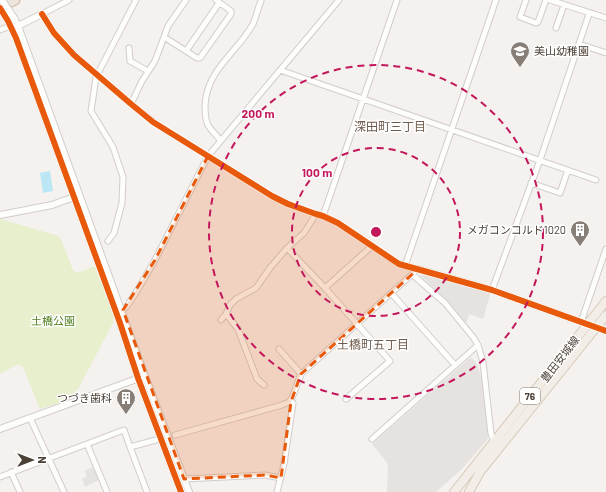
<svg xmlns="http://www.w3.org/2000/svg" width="606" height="492" viewBox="0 0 606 492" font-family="Barlow,'Noto Sans JP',sans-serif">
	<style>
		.green { fill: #e7efcc }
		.parking { fill: #e6e2df }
		.water { fill: #bbe7f5 }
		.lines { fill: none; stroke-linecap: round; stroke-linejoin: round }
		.minor-casing { stroke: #d1cdca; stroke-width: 7 }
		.tertiary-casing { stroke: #d1cdca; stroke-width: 8 }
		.primary-casing { stroke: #d8cab9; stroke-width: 10 }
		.motorway-casing { stroke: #ceb9a6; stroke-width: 11 }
		.minor { stroke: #fdfdfc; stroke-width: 5 }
		.tertiary { stroke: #fdfdfc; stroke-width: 6 }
		.primary { stroke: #f2ede6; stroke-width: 8 }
		.motorway { stroke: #ede4db; stroke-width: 9 }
		.tertiary-bridge-casing { stroke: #d1cdca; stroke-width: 8; stroke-linecap: butt }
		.tertiary-bridge { stroke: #fdfdfc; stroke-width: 6 }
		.cycleway-casing { stroke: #fff; stroke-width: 8 }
		.cycleway { stroke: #e8590c; stroke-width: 6 }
		.marked { fill: #e8590c; fill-opacity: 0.2; stroke: #e8590c; stroke-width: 3; stroke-dasharray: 8 5; stroke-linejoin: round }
		.ring { fill: none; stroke: #c2185b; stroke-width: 2; stroke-dasharray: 7 5 }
		.labels { text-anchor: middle; stroke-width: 3; stroke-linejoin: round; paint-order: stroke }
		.shield { fill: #fff; stroke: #827a73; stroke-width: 1 }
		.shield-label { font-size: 10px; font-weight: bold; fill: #4c4137 }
		.poi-label { font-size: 11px; fill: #4c4137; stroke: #fff; text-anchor: end }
		.park-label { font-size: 11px; fill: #548021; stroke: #fff }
		.street-label { font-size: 11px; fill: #4c4137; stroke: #fff }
		.neighbourhood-label { font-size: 12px; fill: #705c4d; stroke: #fff }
		.centre { fill: #c2185b; stroke: #fff; stroke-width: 2 }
		.ring-label { font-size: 12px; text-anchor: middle; font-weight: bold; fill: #c2185b; stroke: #fff; stroke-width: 3; stroke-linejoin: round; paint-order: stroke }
	</style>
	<rect width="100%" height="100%" fill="#f4f1ee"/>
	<path class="green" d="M0 219 55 235 60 237 73 270 77 273 95 266 114 315 113 323 78 389 64 401 40 409 23 367 18 364 0 374Z"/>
	<path class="parking" d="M422 273 489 292 490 295 483 319 469 314 466 323 448 301 421 276Z
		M471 357 477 364 483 383 488 439 461 470 436 492H387L388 464 372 444Z
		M93 467 99 480 85 487 82 479 87 476 85 471Z"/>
	<path class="water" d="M50 171 53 191 43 193 40 173Z"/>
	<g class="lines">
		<g class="minor-casing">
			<path id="minor" d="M526 0 520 17 536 23 538 22 546 0
				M550 0 606 18
				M42 14 69 0
				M556 28 564 5
				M0 30 10 26
				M164 37 197 58H200L231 14V11L216 0
				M579 44 606 53
				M129 48 130 61 148 71
				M186 51 219 3
				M74 55 131 104 166 131 226 167 272 196 288 204 316 214 323 216 338 223 395 262 418 269 301 374 292 398 289 402 282 405 175 435
				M280 70 596 180
				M131 104 142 81 155 61 168 26 186 0
				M220 140C216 134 210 130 207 123 205 117 205 111 205 105 207 69 237 53 253 24 256 17 258 8 261 1
				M531 183 560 193 568 170
				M316 214 304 233 287 248 325 288
				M323 216 397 0
				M108 241 114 233 122 203 123 177 113 147 91 111 96 77 136 0
				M405 266 496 0
				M413 275 445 303 473 337 478 345 483 362 491 434 494 441
				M492 290 540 160 589 14
				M392 294 455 365
				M123 310 127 306 137 291 155 260 208 156 339 0
				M226 314 238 329 257 379 264 385
				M221 320 226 314 230 305 236 299 256 288 270 268 287 248
				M581 322 606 249
				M279 349 301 374
				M346 399 390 361 325 288 372 246
				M30 418 64 492
				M372 439 478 345
				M87 444 107 492
				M11 472 20 492
				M0 477 121 431 124 430 130 447
				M184 479 265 475 281 478
				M147 492 130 447 156 440
				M277 492 284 464 293 403 289 402"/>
		</g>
		<g class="tertiary-casing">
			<path id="tertiary" d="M0 8 8 21 16 38 120 323 138 378 181 492
				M14 18 18 26 145 376 189 492
				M18 26 42 14 54 33 74 55
				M0 215 52 205 74 197
				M418 269 492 290 606 331
				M0 429 142 377"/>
		</g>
		<g class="primary-casing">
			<path id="primary" d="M454 492 606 301
				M469 492 480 472 606 315"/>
		</g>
		<g class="motorway-casing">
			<path id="motorway" d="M0 7 15 0"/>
		</g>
		<use href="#minor" class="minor"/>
		<use href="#tertiary" class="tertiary"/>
		<use href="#primary" class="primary"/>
		<use href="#motorway" class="motorway"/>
		<g class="tertiary-bridge-casing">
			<path id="tertiary-bridge" d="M2 0 14 18"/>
		</g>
		<use href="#tertiary-bridge" class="tertiary-bridge"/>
		<g class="cycleway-casing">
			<path id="cycleway" d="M0 8 8 21 16 38 120 323 138 378 181 492
				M42 14 54 33 74 55 131 104 153 122 272 196 288 204 316 214 323 216 338 223 399 264 492 290 606 331"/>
		</g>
		<use href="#cycleway" class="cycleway"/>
	</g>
	<path class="marked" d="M208 156 272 196 338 223 395 262 418 269 301 374 291 402 281 478 265 475 184 479 123 310 155 260Z"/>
	<g class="ring">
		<circle cx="376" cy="232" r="84"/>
		<circle cx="376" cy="232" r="167"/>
	</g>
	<defs>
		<g id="school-pin" transform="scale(1)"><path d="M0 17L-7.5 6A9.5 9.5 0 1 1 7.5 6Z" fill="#877f77" stroke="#fff"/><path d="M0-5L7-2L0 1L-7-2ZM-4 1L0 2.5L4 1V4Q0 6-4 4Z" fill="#fff"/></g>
		<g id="building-pin" transform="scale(1)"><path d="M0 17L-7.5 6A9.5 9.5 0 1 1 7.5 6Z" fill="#877f77" stroke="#fff"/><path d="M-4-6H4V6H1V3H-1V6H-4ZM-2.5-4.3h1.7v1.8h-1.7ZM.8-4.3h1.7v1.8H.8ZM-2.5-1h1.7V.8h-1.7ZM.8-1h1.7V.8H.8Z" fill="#fff"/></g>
	</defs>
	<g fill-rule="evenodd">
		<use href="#school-pin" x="520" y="51"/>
		<use href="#building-pin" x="580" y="230"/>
		<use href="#building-pin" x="126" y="398"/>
	</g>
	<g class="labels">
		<rect class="shield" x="520" y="388" width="20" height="16" rx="3"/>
		<g class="shield-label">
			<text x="530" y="400">76</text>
		</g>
		<g class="poi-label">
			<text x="534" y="55" text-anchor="start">美山幼稚園</text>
			<text x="566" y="234">メガコンコルド1020</text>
			<text x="112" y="402">つづき歯科</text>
		</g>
		<g class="park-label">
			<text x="53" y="325">土橋公園</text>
		</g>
		<g class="street-label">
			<text transform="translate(560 359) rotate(-52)" y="4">豊田安城線</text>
		</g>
		<g class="neighbourhood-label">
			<text x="390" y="131">深田町三丁目</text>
			<text x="373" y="349">土橋町五丁目</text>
		</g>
	</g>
	<circle cx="376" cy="232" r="6" class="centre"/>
	<g class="ring-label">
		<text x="258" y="118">200 m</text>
		<text x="317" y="177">100 m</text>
	</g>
	<g transform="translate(32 460) rotate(90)" stroke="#ffffff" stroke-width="3" paint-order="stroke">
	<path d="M0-3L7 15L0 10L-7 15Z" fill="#4c4137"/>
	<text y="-6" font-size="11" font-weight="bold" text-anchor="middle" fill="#4c4137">N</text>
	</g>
</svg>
